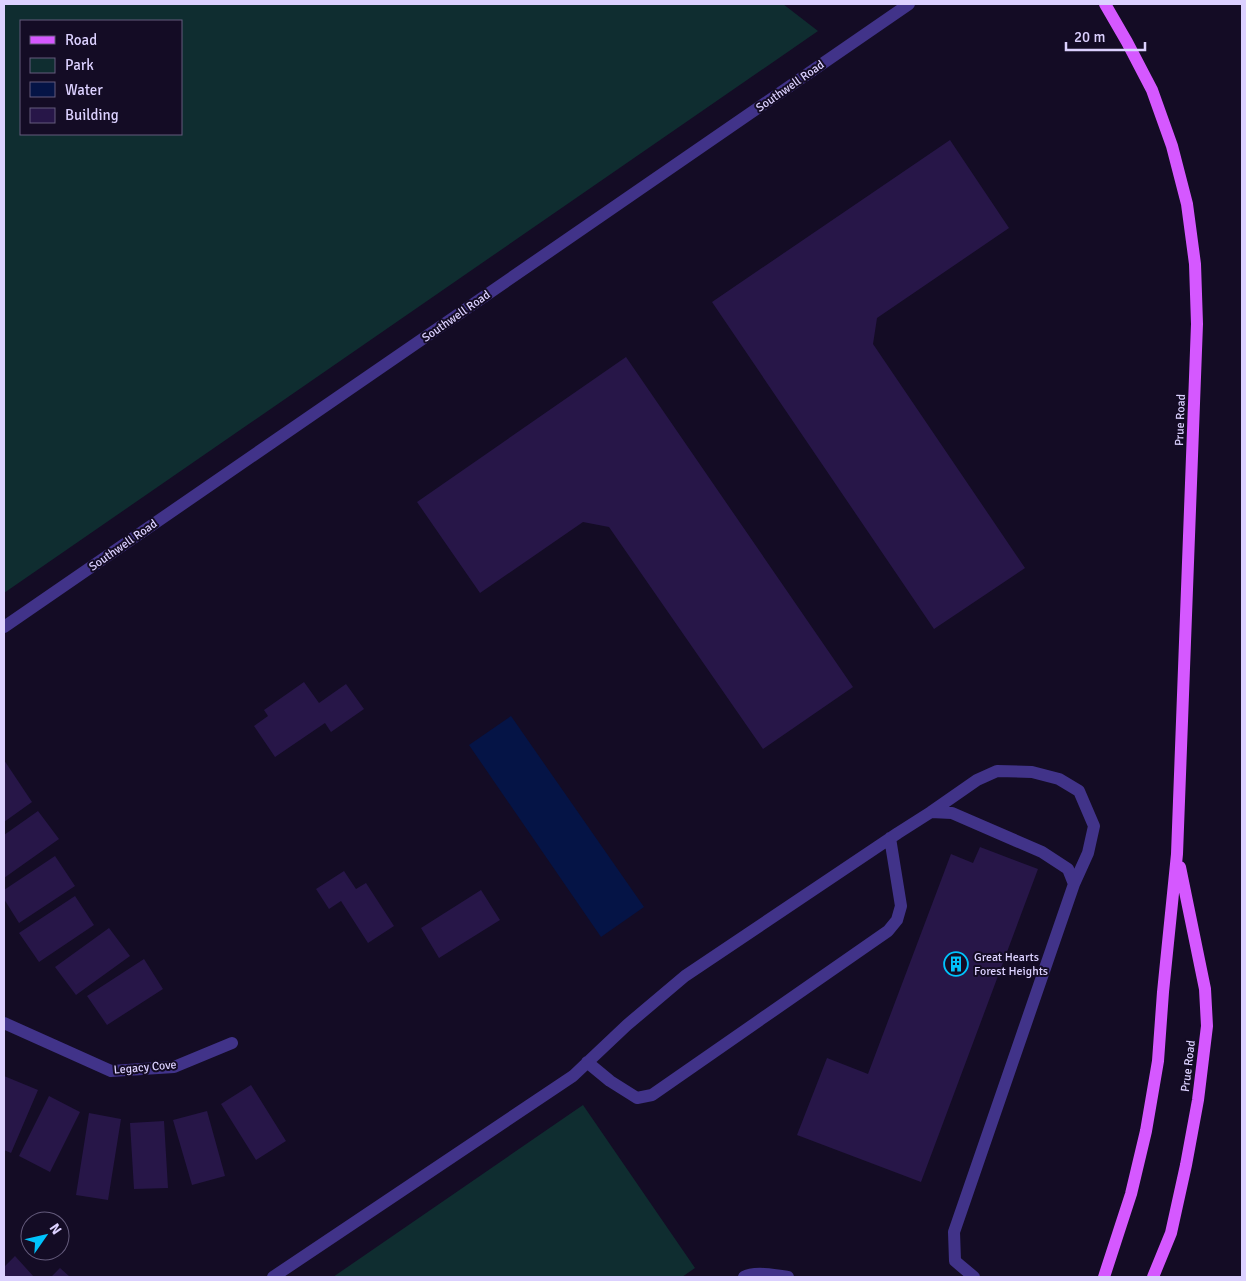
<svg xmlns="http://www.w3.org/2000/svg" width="1246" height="1281" viewBox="0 0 1246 1281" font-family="Signika,sans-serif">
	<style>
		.green { fill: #0f2d30; fill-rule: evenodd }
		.water { fill: #051446 }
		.building { fill: #271648 }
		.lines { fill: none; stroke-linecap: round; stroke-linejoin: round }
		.minor { stroke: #413389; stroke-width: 12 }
		.major { stroke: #d558ff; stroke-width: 12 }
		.labels { text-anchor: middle; stroke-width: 4; stroke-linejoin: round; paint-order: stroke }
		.street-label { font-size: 12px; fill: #dcd1ff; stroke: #140c25 }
		.poi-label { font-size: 12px; fill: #dcd1ff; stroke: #140c25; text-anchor: start }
	</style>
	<rect width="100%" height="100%" fill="#140c25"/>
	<path class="green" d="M4 4H783L818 31 4 593ZM181 21V134H21V21Z
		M583 1105 695 1268 682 1277H333Z"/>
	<path class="water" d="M511 716 644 907 601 937 469 745Z"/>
	<path class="building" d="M950 140 1009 228 877 318 873 344 1025 568 934 629 712 302Z
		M626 357 853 687 763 749 609 527 583 522 480 593 417 502Z
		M304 682 319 703 346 684 364 709 331 732 325 723 275 757 254 726 268 716 264 710Z
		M4 760 32 802 4 822Z
		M38 811 59 839 4 878V835Z
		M980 847 1038 869 921 1182 797 1135 827 1058 868 1074 951 854 973 863Z
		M55 856 75 886 19 923 4 899V890Z
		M344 871 356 889 366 883 394 926 368 943 341 901 329 909 316 889Z
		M481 890 500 920 439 958 421 928Z
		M75 896 94 925 39 962 19 933Z
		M109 928 130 956 76 995 55 967Z
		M144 959 163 989 107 1025 87 996Z
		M4 1076 38 1090 11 1153 4 1150Z
		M251 1085 286 1141 256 1160 221 1104Z
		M49 1096 80 1112 50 1172 19 1156Z
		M207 1111 225 1176 192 1185 173 1120Z
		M89 1113 121 1119 108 1200 76 1195Z
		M164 1121 168 1188 134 1189 130 1123Z
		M15 1256 34 1277H4V1267Z
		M60 1268 70 1277H51Z"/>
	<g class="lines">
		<path class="minor" d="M4 627 909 4
			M931 812 977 780 997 771 1032 772 1059 779 1079 791 1094 826 1088 853 1074 884
			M4 1023 111 1071 174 1067 232 1043
			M587 1062 610 1081 637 1098 652 1095 888 931 897 920 901 906 890 838
			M273 1277 573 1076 627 1025 685 976 898 833 931 812 952 813 1042 852 1068 869 1074 884 954 1232 955 1261 974 1277
			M744 1277C754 1271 776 1275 788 1277"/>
		<path class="major" d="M1104 1277 1131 1194 1146 1131 1158 1061 1163 992 1177 854 1197 324 1195 264 1187 204 1172 146 1152 90 1127 42 1105 4
			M1153 1277 1171 1233 1186 1165 1198 1100 1207 1026 1205 989 1180 867"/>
	</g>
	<defs>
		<g id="building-ring" transform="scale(1.25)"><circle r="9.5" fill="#140c25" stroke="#00c3fc" stroke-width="1.5"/><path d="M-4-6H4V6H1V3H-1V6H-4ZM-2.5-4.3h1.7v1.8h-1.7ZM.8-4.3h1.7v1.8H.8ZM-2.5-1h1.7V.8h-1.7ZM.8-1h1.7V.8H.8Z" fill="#00c3fc"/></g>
	</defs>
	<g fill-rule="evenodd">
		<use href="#building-ring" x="956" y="964"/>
	</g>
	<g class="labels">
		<g class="street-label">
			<text transform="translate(790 86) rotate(-35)" y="4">Southwell Road</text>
			<text transform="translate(456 316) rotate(-35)" y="4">Southwell Road</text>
			<text transform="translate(1180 420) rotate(-88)" y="4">Prue Road</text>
			<text transform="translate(123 545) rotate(-35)" y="4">Southwell Road</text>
			<text transform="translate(1188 1066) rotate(-83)" y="4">Prue Road</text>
			<text transform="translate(145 1067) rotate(-5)" y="4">Legacy Cove</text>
		</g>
		<g class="poi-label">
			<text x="974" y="961">Great Hearts<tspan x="974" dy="14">Forest Heights</tspan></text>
		</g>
	</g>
	<rect width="1246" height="1281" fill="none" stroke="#dcd1ff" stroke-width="10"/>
	<rect x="20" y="20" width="162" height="115" fill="#140c25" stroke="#645b7c"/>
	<rect x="30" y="36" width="25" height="8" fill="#d558ff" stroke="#645b7c"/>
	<text x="65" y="45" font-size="15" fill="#dcd1ff">Road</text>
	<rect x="30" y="58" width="25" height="15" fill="#0f2d30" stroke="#645b7c"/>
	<text x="65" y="70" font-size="15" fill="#dcd1ff">Park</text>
	<rect x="30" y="82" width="25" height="15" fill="#051446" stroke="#645b7c"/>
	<text x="65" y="95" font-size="15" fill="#dcd1ff">Water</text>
	<rect x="30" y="108" width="25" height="15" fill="#271648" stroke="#645b7c"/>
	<text x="65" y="120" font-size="15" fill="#dcd1ff">Building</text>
	<g transform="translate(45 1236) rotate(56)"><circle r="24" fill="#140c25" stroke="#645b7c"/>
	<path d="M0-4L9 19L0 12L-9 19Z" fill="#00c3fc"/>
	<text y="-8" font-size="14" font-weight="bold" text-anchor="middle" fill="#dcd1ff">N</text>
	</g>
	<path d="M1066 42v8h79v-8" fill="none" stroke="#dcd1ff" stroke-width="2.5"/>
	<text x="1074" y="42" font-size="15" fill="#dcd1ff" stroke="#140c25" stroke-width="4" paint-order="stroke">20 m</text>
</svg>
